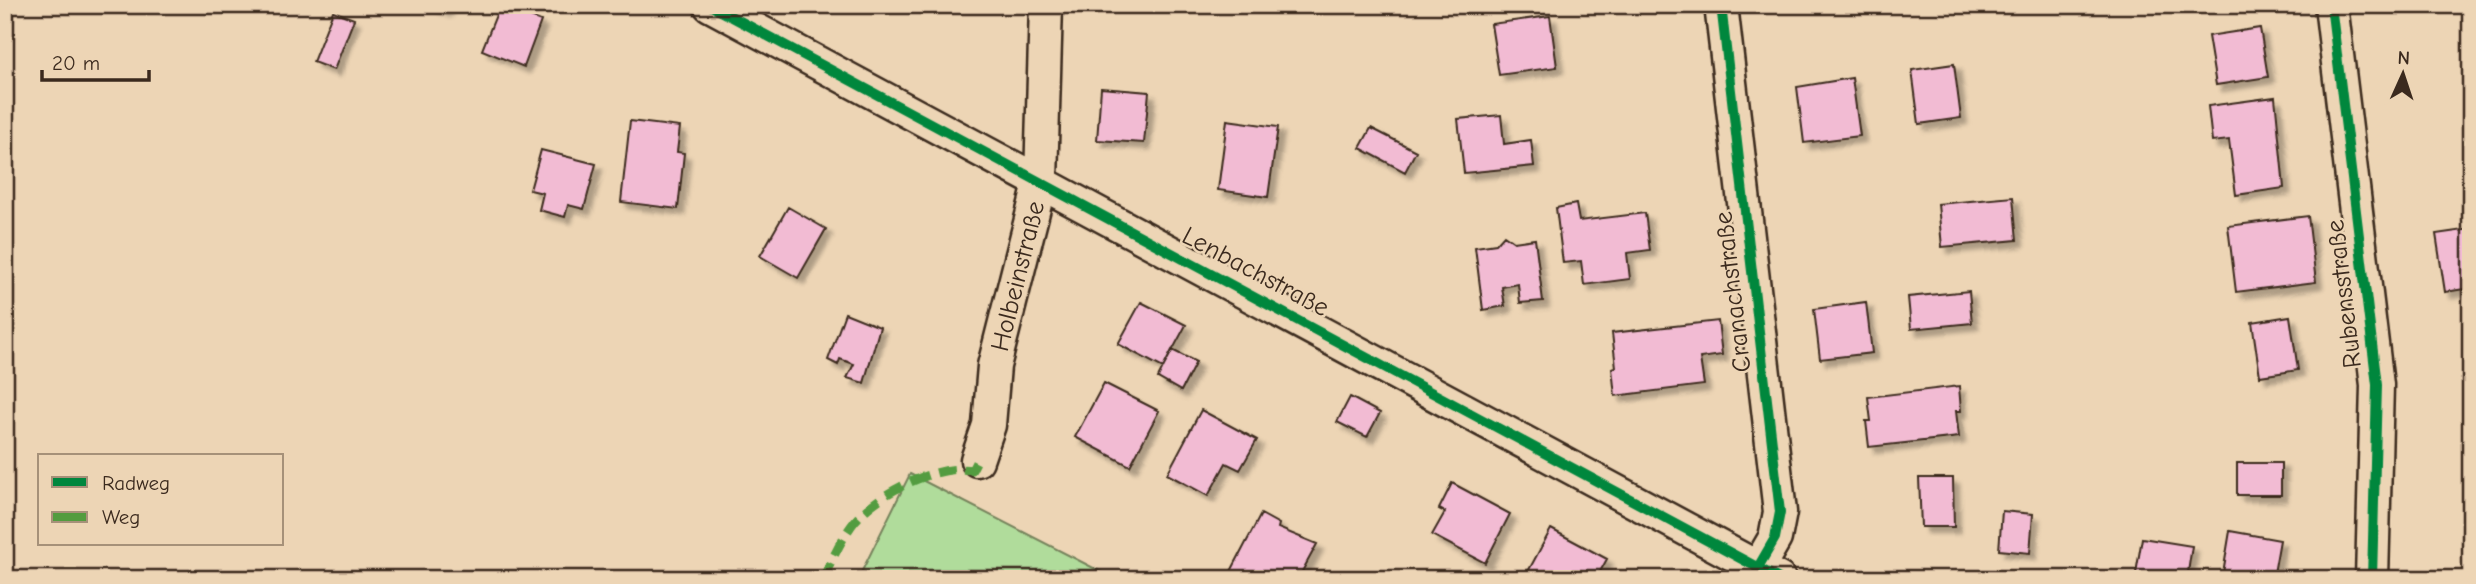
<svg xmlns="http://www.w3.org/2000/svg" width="2476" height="584" viewBox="0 0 2476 584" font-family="'Comic Neue',sans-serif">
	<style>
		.green { fill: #b0dc9b; stroke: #76835c; stroke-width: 2 }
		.building { fill: #f2bbd3; stroke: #3b2a1e; stroke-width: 2; filter: url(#shadow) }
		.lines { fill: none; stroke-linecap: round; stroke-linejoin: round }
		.street-casing { stroke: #3b2a1e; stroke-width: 37 }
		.street { stroke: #edd5b5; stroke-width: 32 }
		.quiet { stroke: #529c3f; stroke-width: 9; stroke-dasharray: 18 9; stroke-linecap: butt }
		.cycleway-casing { stroke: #edd5b5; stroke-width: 15 }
		.cycleway { stroke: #00873e; stroke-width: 10 }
		.labels { text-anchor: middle; stroke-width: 5; stroke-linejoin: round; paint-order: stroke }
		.street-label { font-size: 26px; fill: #3b2a1e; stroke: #edd5b5 }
	</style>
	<defs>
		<filter id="shadow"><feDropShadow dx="6" dy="6" stdDeviation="2" flood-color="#0004"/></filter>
	</defs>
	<rect width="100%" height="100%" fill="#edd5b5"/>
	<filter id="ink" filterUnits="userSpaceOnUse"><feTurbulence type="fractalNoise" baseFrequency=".0143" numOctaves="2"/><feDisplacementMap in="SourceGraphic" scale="14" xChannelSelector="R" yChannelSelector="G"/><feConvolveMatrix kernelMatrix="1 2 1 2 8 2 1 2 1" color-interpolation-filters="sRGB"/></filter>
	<g filter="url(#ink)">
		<path class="green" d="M910 474 1115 579H858Z"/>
		<path class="building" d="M431 5H448L445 11Z
			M500 5 541 21 524 67 482 50Z
			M333 11 354 19 334 70 313 62Z
			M1550 16 1557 67 1499 75 1491 24Z
			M2260 28 2268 77 2216 85 2208 36Z
			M1954 64 1961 118 1919 124 1912 70Z
			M1852 78 1860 136 1804 143 1797 87Z
			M1101 88 1149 92 1144 143 1097 140Z
			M2275 97 2284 188 2236 195 2229 140 2212 142 2208 106Z
			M1501 115 1504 144 1531 140 1534 166 1464 173 1458 119Z
			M1227 120 1278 127 1268 197 1218 190Z
			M630 121 680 127 677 152 684 153 678 209 621 202Z
			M1371 128 1416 151 1405 172 1360 148Z
			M541 150 596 164 584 209 568 205 565 217 539 210 543 193 530 190Z
			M2013 197 2017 240 1942 247 1938 204Z
			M1576 204 1579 221 1645 213 1650 250 1627 253 1630 279 1584 285 1581 261 1563 263 1556 208Z
			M788 207 826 229 798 278 760 256Z
			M2308 216 2316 282 2236 292 2228 226Z
			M2471 229V288L2445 292 2436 234Z
			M1504 235 1514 242 1535 239 1543 301 1520 303 1518 284 1502 287 1505 306 1483 310 1475 247 1496 244Z
			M1969 291 1972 323 1911 329 1908 297Z
			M1141 302 1186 325 1163 368 1118 344Z
			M1866 302 1872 353 1820 359 1814 309Z
			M845 313 880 327 864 383 847 378 854 364 840 359 838 365 828 360Z
			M2290 316 2298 370 2260 376 2252 322Z
			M1718 321 1722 355 1700 358 1704 385 1615 396 1612 368 1616 367 1612 333Z
			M1172 350 1196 362 1181 391 1158 378Z
			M1104 383 1159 411 1130 466 1075 437Z
			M1959 386 1961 411H1956L1959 437 1869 447 1866 421H1871L1868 397Z
			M1350 397 1380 413 1367 437 1337 422Z
			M1201 410 1257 440 1240 470 1226 463 1208 496 1167 474Z
			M2237 463H2281V495H2237Z
			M1919 478H1953L1954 527H1921Z
			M1452 483 1510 514 1485 563 1432 535 1445 512 1439 509Z
			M2002 511 2033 514 2030 553 1999 550Z
			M1261 514 1279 524 1278 528 1317 544 1298 579H1227Z
			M1551 529 1607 559 1596 579H1524Z
			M2230 531 2280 540 2273 579H2222Z
			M2142 538 2192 546 2187 579H2135Z"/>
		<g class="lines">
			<g class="street-casing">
				<path id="street" d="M710 5 1779 579
					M1721 5 1780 512 1775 538 1757 569
					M2331 5 2377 385 2372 579
					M977 460 989 425 994 366 1041 180 1046 5"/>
			</g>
			<use href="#street" class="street"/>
			<path class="quiet" d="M823 579C832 560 842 537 855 521 878 493 936 464 972 470L977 460"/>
			<g class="cycleway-casing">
				<path id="cycleway" d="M710 5 1779 579
					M1721 5 1780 512 1775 538 1757 569
					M2331 5 2377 385 2372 579"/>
			</g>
			<use href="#cycleway" class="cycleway"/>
		</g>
	</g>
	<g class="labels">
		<g class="street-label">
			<text transform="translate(1256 271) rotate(28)" y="9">Lenbachstraße</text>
			<text transform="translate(1017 276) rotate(-76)" y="9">Holbeinstraße</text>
			<text transform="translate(1732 292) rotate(-97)" y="9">Cranachstraße</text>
			<text transform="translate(2343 294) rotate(-97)" y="9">Rubensstraße</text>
		</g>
	</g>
	<rect width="2476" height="584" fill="none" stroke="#edd5b5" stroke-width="28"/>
	<rect x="14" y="14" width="2448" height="556" fill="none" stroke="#3b2a1e" stroke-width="2.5" filter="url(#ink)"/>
	<rect x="38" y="454" width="245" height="91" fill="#edd5b5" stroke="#a69179" stroke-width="2"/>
	<rect x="52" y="477" width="35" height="10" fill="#00873e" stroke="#a69179" stroke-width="2"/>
	<text x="102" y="490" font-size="21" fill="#3b2a1e">Radweg</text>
	<rect x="52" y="512" width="35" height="10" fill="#529c3f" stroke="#a69179" stroke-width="2"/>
	<text x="102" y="524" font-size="21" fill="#3b2a1e">Weg</text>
	<g transform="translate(2403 74) rotate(3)" stroke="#edd5b5" stroke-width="5" paint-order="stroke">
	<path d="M0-5L12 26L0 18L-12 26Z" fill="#3b2a1e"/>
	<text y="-10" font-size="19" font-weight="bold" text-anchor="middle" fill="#3b2a1e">N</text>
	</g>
	<path d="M42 70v10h107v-10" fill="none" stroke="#3b2a1e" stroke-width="3.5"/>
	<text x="52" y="70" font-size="21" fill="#3b2a1e" stroke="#edd5b5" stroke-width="5" paint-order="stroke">20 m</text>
</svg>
